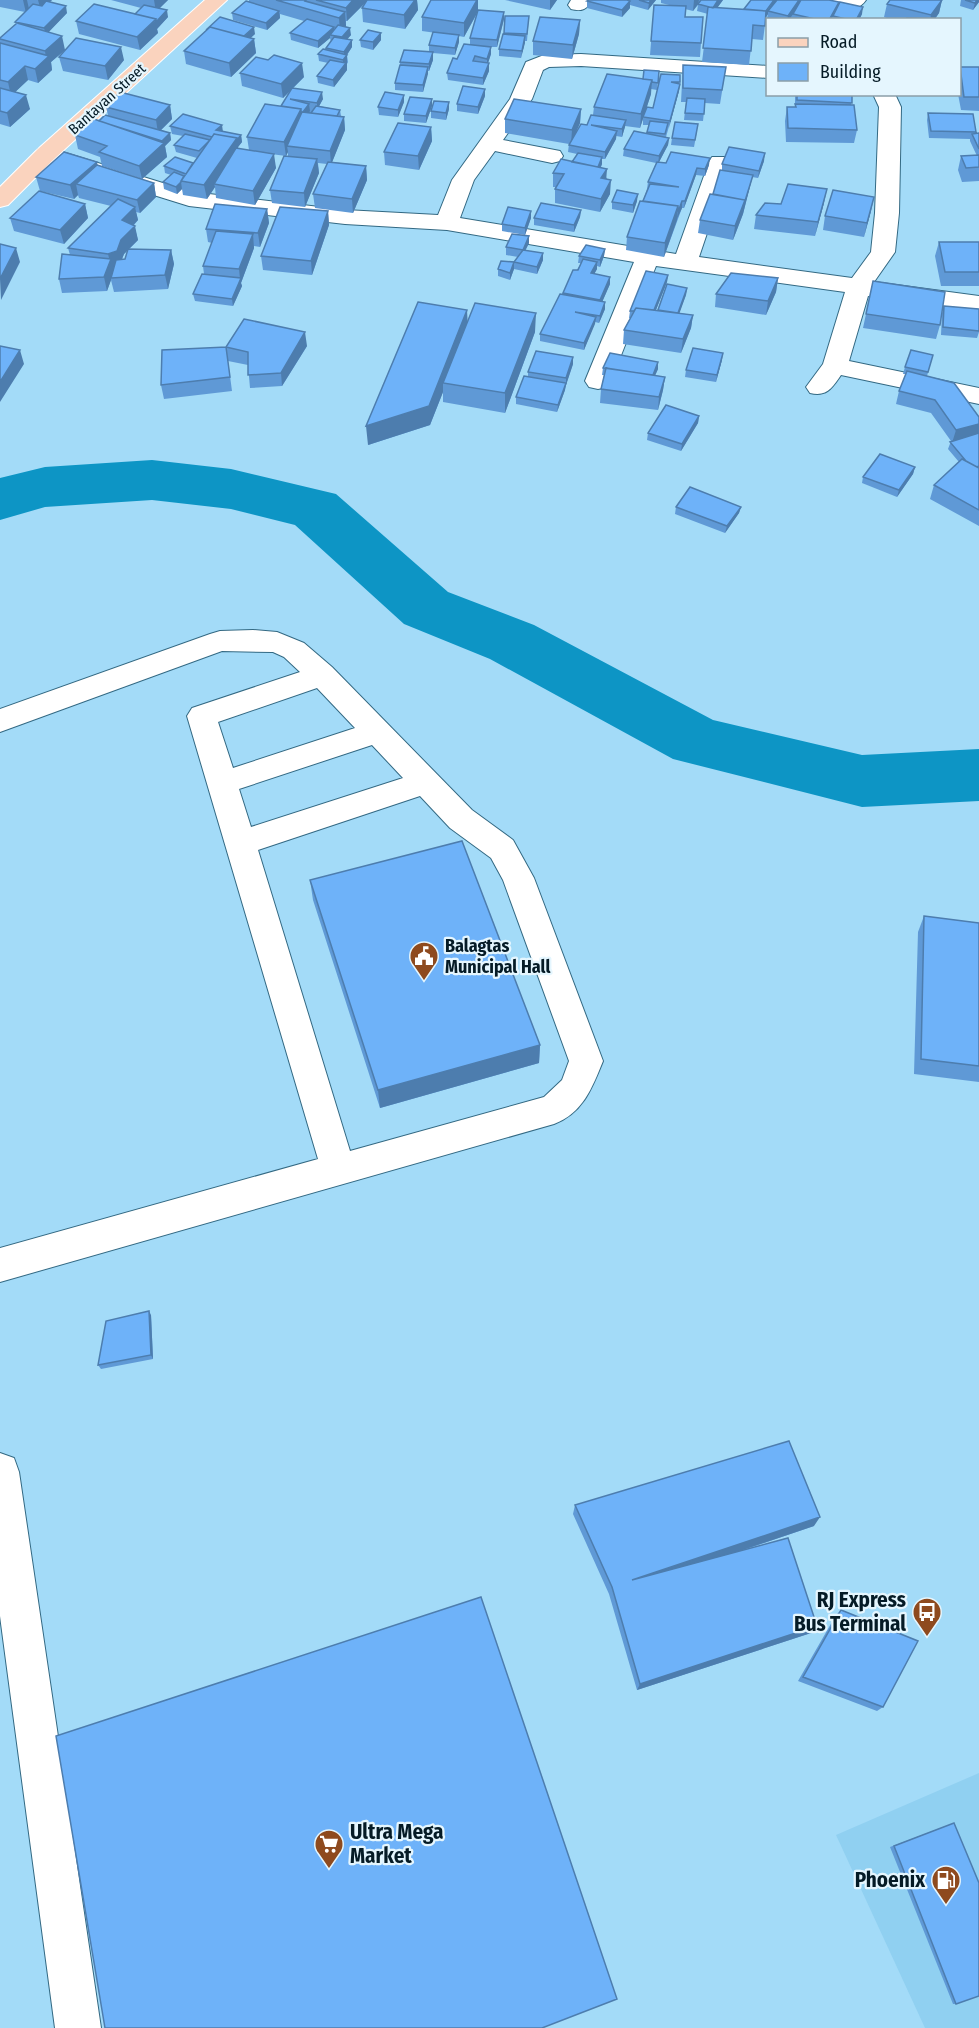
<svg xmlns="http://www.w3.org/2000/svg" width="979" height="2028" viewBox="0 0 979 2028" font-family="'Fira Sans Condensed',sans-serif">
	<style>
		.built { fill: #90d0f1 }
		.lines { fill: none; stroke-linecap: round; stroke-linejoin: round }
		.river { fill: #0d95c5; fill-rule: evenodd }
		.minor-casing { stroke: #336983; stroke-width: 2 }
		.major-casing { stroke: #fff; stroke-width: 2 }
		.minor { fill: #fff; fill-rule: evenodd }
		.major { fill: #fad3be; fill-rule: evenodd }
		.wall { fill: #5f99d6; fill-rule: evenodd }
		.shaded-wall { fill: #4d7dae }
		.building { fill: #6eb2f9; stroke: #4d7dae; stroke-width: 1.5 }
		.labels { text-anchor: middle; stroke-width: 4.5; stroke-linejoin: round; paint-order: stroke }
		.far-street-label { font-size: 15px; fill: #051b26; stroke: #e5f6fe }
		.poi-label { font-size: 18px; font-weight: bold; fill: #051b26; stroke: #e5f6fe; text-anchor: start }
		.near-poi-label { font-size: 21px; font-weight: bold; fill: #051b26; stroke: #e5f6fe; text-anchor: end }
	</style>
	<rect width="100%" height="100%" fill="#a3dbf8"/>
	<path class="built" d="M979 1773V2028H925L836 1835Z"/>
	<g class="lines">
		<path class="river" d="M152 460 231 469 336 494 448 592 534 625 713 720 862 755 979 749V801L862 807 673 759 490 659 404 624 295 525 231 509 152 500 45 507 0 520V478L45 467Z"/>
		<g class="minor-casing">
			<path id="minor" d="M571 0H593C587 9 582 12 571 9L568 5Z
				M801 0H866C853 19 821 9 804 4Z
				M581 54 768 66V78L581 66 549 67 543 70 532 99 503 140 560 151 563 156 560 161 552 163 495 151 474 180 460 218 676 254 709 162 712 157H728L731 162 699 257 852 278 871 252 875 213 879 107 873 94H895L901 107 899 213 895 252 874 282 979 296V312L868 296 849 361 979 388V404L841 375C832 388 827 397 810 393L806 387 823 364 845 292 656 266 611 381 607 387 598 389 589 387 585 381 634 262 447 230 345 224 189 206 38 159 35 154 38 149 46 147 192 192 345 210 438 215 452 180 510 99 526 62 544 55Z
				M253 630 277 632 304 643 332 667 472 810 513 840 534 878 603 1061C592 1088 583 1113 554 1124L0 1282V1248L318 1159 187 716 192 708 300 672 284 657 273 652 222 651 0 732V709L210 634 220 631ZM317 688 355 728 233 768 218 722ZM372 745 403 778 251 827 239 789ZM420 796 450 828 491 858 503 880 569 1061 562 1080 544 1097 350 1151 258 850Z
				M0 1453 14 1458 19 1472 101 2028H55L0 1616Z"/>
		</g>
		<g class="major-casing">
			<path id="major" d="M205 0H227L54 159 8 205 0 207V187L38 149Z"/>
		</g>
		<use href="#minor" class="minor"/>
		<use href="#major" class="major"/>
	</g>
	<path class="wall" d="M0 0H52L49 2 67 13 48 32 65 50 51 62 52 70 38 83 28 80 15 92 30 109 10 127 0 124V38L16 24 15 22 25 12 0 7Z
		M111 0H168L159 8 168 17 157 29 158 33 140 50 79 34 76 21 135 14 141 8Z
		M249 0H417L418 10 405 29 363 22 362 8 366 2 347 21H346V26L345 27 351 35 347 39 352 47 347 55 348 62 347 64V70L334 87 318 83 317 76 328 63 319 61 318 54 326 50V48L331 42 330 38 318 48 291 40 290 33 304 21 280 14V18L267 30 233 20 232 13 249 2Z
		M478 0V10L504 19 497 47H491V54L488 63 489 71 483 85 448 80 447 73 457 59 470 45V38L478 12 464 37 459 36V42L455 55 433 53V60L429 71H428L423 92 395 90V83L400 65V62L429 52V45L436 33 422 31V17Z
		M505 0H557L550 10Z
		M589 0H656L648 10 630 5V8L622 17 587 8V1Z
		M661 0H723L717 8 744 9 838 7 862 14 859 20H832L833 17 831 20H772L767 18 768 14 766 17 763 40 752 39 749 65 702 62 708 14 697 11 698 5 693 11 685 9V17L701 43 700 57 650 55 654 5 673 6 661 3Z
		M942 0 939 13 935 19 941 20H892L884 17 887 4Z
		M961 0H979V2L973 10 960 6Z
		M505 16H529L527 41H525L521 58 499 56V49L504 34Z
		M580 20 579 34 572 59 533 55V41Z
		M255 34 250 38 254 39 256 53 231 77 186 64 184 51Z
		M360 40H381L373 50 361 47Z
		M59 57 124 60 108 80 63 71Z
		M683 65 726 67 720 104 705 103 703 121 684 120 686 102H681Z
		M960 67H979V111L961 110 958 94H960Z
		M659 71 657 90 651 89V94L640 128 625 126 622 137 616 136V139L605 159H602V164L601 167 607 179 610 194 600 212 555 203V189L556 187H553V173L572 162 577 154 568 152 569 144 505 133V119L581 109 580 123 576 132 587 125 593 115 594 107 643 79Z
		M240 73 304 77 293 88 323 99 319 106 340 110 341 116 344 117 345 130 332 162 366 166 367 180 353 213 315 208 313 194 327 164 318 163 319 173 305 207 272 203 270 190 288 156V152L286 156 271 154 276 168 255 205 216 198 215 187 207 199 183 195 182 189 177 194 164 189 163 182 171 175 165 173 164 166 193 163 197 158 176 152 174 145 183 136 172 134 170 126 223 132 241 135 242 142 238 147V149L249 150 247 137 281 106 290 91 283 98 242 86Z
		M680 75 679 91 666 137 669 138 668 145 659 162 666 163 709 165 705 176 696 175 684 208H682L664 257 626 250 627 237 643 201 647 189 648 182 656 163 623 156 624 149 647 133 649 125H643V117L653 108Z
		M795 94H852L851 105 857 130 854 143 786 142 785 121 787 107H795Z
		M404 95V102L398 117 379 115 378 107Z
		M485 96 478 114 457 111V104Z
		M432 99V106L426 123 404 121V114Z
		M170 105 172 119 161 130 170 133 171 140 165 146 167 157 142 179 102 166 100 157 78 149 75 135 108 115 106 107Z
		M449 109 446 120 431 118V111Z
		M928 113 976 132 975 134 979 133V181L962 182 958 170 961 156H977L970 141V139L929 138 927 120Z
		M431 127 432 141 419 170 385 165 384 152Z
		M697 131 694 147 671 145 672 138Z
		M764 161 758 178 752 177 743 214 733 240 698 233 700 220 713 194 722 170V164Z
		M98 165 154 183 156 197 140 213 136 212 138 220 134 225 138 240 129 249 171 250 174 264 168 289 114 292 111 280 107 291 62 293 59 279 70 255 68 248 111 206 79 198 78 195 74 199 40 191 36 177ZM128 250 125 259H122L124 254Z
		M637 201 633 213 612 209V202Z
		M824 203 815 236 754 229 756 215 781 204Z
		M85 204 88 218 64 244 14 231 10 218Z
		M267 209 269 223 260 247 254 246V248L241 283 242 286 233 306 195 301 193 294 204 274 203 266 212 243 208 242 206 229Z
		M581 210 580 217 574 232 534 225V218Z
		M328 211 329 225 312 275 263 270 261 256Z
		M871 211 864 237 823 230 825 216Z
		M531 218 525 235 502 231V224Z
		M529 236V243L525 251 543 253V260L537 274 514 269 510 280 498 276V269L514 262 518 257 506 255V247Z
		M939 242H979V286H941L935 256Z
		M605 249 604 256 600 267 597 266V269L594 274 610 277V284L602 302 605 309 599 323 595 322 584 350 540 341V334L563 295V293L581 263H578L579 256Z
		M668 275 667 282 656 310 658 311 687 288 686 295 679 313 693 315 691 328 681 353 623 344 624 330 630 318H629L630 311Z
		M778 278 776 292 766 315 715 307 716 294Z
		M873 281 940 325 936 339 863 328Z
		M944 306 979 309V332L977 338 941 335 942 313Z
		M467 310V322L535 332 505 413 443 402V392L430 425 368 445Z
		M307 346 282 386 250 388 248 365 228 361 232 391 164 399 161 385 226 347Z
		M933 355 927 376 979 417V526L930 499 934 485 959 462 948 449 951 441 931 413 896 404 899 391 906 374H903L905 367Z
		M722 360 716 382 685 377 686 370Z
		M658 362V369L655 375 665 377 663 390 658 410 600 403 601 389 604 375H602L603 368Z
		M573 364 566 385 565 390 557 412 516 404V397L528 377V372Z
		M699 416 698 423 681 451 647 440 648 433Z
		M915 467 913 474 897 497 862 483 863 477Z
		M676 507H741L739 513 725 533 675 514Z
		M310 880 540 1045 539 1063 380 1108 313 900Z
		M924 916 979 923V1082L914 1074 918 932Z
		M151 1315 153 1359 101 1369 98 1365Z
		M575 1505 814 1526 738 1552 811 1633 637 1690 609 1594 573 1514Z
		M841 1610 883 1707 877 1711 798 1681 836 1615Z
		M954 1823 956 2004H953L890 1847Z"/>
	<path class="shaded-wall" d="M23 0H27L29 9 26 13Z
		M38 0H52L41 11Z
		M154 0H168L156 12Z
		M353 0H368L347 21 346 8Z
		M415 0H417L418 10 405 29 404 15Z
		M477 0H478V11L464 37V23Z
		M550 0H557L550 10Z
		M651 0H656L648 10 649 3Z
		M694 0H699L698 4 693 11Z
		M718 0H723L712 15 713 8Z
		M774 0H778L768 11V14L763 22 764 15Z
		M799 0H802L801 2 789 20H787L788 16Z
		M942 0 939 13 934 20H930L931 15Z
		M977 0H979V2L973 10 975 3Z
		M630 1V8L622 17V10Z
		M839 2 837 9 831 20H829Z
		M66 6 67 13 46 35 44 28Z
		M863 7 862 14 859 20H856Z
		M167 10 168 17 157 29 158 33 140 50 137 37Z
		M279 11 280 18 267 30 266 23Z
		M345 12 346 26 340 32 339 18Z
		M504 12V19L497 47V40Z
		M580 20 579 34 572 59 573 45Z
		M254 27 255 34 241 47 240 40Z
		M334 27V34L330 35V38L318 48V41Z
		M350 28 351 35 343 44 342 37Z
		M381 33V40L373 50V42Z
		M459 35V42L455 55V48Z
		M62 36 65 50 51 62 52 70 38 83 35 69 46 58 45 51Z
		M525 36V43L521 58 522 51Z
		M254 39 256 53 231 77 229 63Z
		M352 40V47L346 56 347 55V70L334 87 333 80 343 67V60L344 58V52Z
		M121 47 124 60 108 80 105 66Z
		M491 47V54L487 66V59Z
		M433 52V60L429 71V64Z
		M302 63 304 77 283 98 281 84Z
		M489 63V71L483 85V78Z
		M25 66 28 80 11 96 8 82Z
		M428 67V74L423 92V85Z
		M652 80 651 94 640 128 641 114Z
		M680 84 679 91 669 128 670 121Z
		M485 89V96L478 114V107Z
		M322 92 323 99 317 110V103Z
		M26 95 30 109 10 127 7 113Z
		M404 95V102L398 117V110Z
		M432 99V106L426 123V116Z
		M449 102V109L446 120V113Z
		M309 104 310 111 303 122 302 114Z
		M170 105 172 119 158 133 156 120Z
		M301 109 302 122 287 146 288 152 286 156 284 142Z
		M581 109 580 123 571 144 572 130Z
		M344 117 345 130 331 165 330 151Z
		M626 120 625 127 622 137V129Z
		M222 125 223 132 216 130Z
		M431 127 432 141 419 170 418 156Z
		M617 131 616 139 605 159V152Z
		M170 133 171 140 165 146 167 157 142 179 139 166 162 145V141Z
		M241 135 242 142 238 147 239 152 214 184 215 187 207 199 204 185 237 138Z
		M669 138 668 145 658 164 659 156Z
		M765 153 764 161 758 178 759 171Z
		M274 154 276 168 255 205 253 191Z
		M602 157V164L596 177V170Z
		M710 158 709 165 705 176V169Z
		M317 159 319 173 305 207 304 193Z
		M97 162 100 176 76 184 78 195 74 199 70 185Z
		M366 166 367 180 353 213 352 199Z
		M697 168 696 175 684 208 685 201Z
		M607 169 606 182 601 178Z
		M753 175 743 214 733 240 735 226Z
		M611 180 610 194 600 212 601 199Z
		M181 182 182 189 177 194 176 187Z
		M154 183 156 197 140 213 137 200Z
		M827 189 824 203 815 236 818 222Z
		M638 194 637 201 633 213V205Z
		M874 197 871 211 864 237 867 223Z
		M682 201V208L677 219 678 212Z
		M85 204 88 218 64 244 60 230Z
		M678 206 677 220 664 257 665 243Z
		M135 207 138 220 125 234 122 220Z
		M267 209 269 223 260 247 258 233Z
		M581 210 580 217 574 232V225Z
		M328 211 329 225 312 275 311 261Z
		M531 211V218L525 235V228Z
		M135 226 138 240 124 254 120 264 113 268 114 273 111 278V280L107 291 104 277 110 262 108 254 121 240Z
		M253 234 254 248 241 283 242 286 233 306 232 299 240 279 239 269Z
		M529 236V243L522 257 523 250Z
		M16 248 20 262 1 300 0 279Z
		M605 249 604 256 600 267V260Z
		M171 250 174 264 168 289 165 275Z
		M543 253V260L537 274V267Z
		M514 262V269L510 280V273Z
		M597 262V269L591 280V273Z
		M668 275 667 282 652 320 653 313Z
		M610 277V284L600 307V300Z
		M778 278 776 292 766 315 768 301Z
		M687 288 686 295 676 323 677 315Z
		M605 302V309L599 323 600 316Z
		M467 310 468 329 443 383V392L430 425 368 445 366 426Z
		M536 313 535 332 505 413V393Z
		M693 315 691 328 681 353 683 339Z
		M596 317 595 324 584 350V343Z
		M305 332 307 346 282 386 281 373Z
		M20 350 24 364 0 402V382Z
		M723 353 722 360 716 382 717 375Z
		M573 357V364L566 385V378Z
		M658 362V369L651 385 652 378Z
		M665 377 663 390 658 410 659 397Z
		M566 383 565 390 557 412 558 405Z
		M699 416 698 423 681 451 682 444Z
		M979 424V437L952 443 956 430Z
		M915 467 913 474 897 497 899 490Z
		M741 507 739 513 725 533 727 526Z
		M540 1045 539 1063 380 1108 378 1090Z
		M149 1311 151 1315 153 1359 151 1355Z
		M820 1517 814 1526 629 1588 632 1580Z
		M817 1626 811 1633 637 1690 640 1684Z"/>
	<path class="building" d="M276 0H306L305 1 345 12 339 18Z
		M316 0H353L346 8Z
		M367 0H415L404 15 362 8Z
		M431 0H477L464 23 422 17Z
		M589 0H627L630 1 622 10 587 1Z
		M639 0H651L649 3Z
		M701 0H718L713 8 698 4Z
		M751 0H774L766 11 744 9Z
		M777 0H799L788 16 768 11Z
		M801 0H829L839 2 829 20H819L793 14Z
		M890 0H942L931 15 887 4Z
		M965 0H977L975 3Z
		M46 1 66 6 44 28 15 22 33 4 42 6Z
		M246 1 279 11 266 23 232 13Z
		M840 2 863 7 856 20H850L833 16Z
		M94 4 156 19 137 37 76 21Z
		M144 5 167 10 156 22V19L135 14Z
		M654 5 686 6 685 17H703L701 43 651 41Z
		M708 7 766 11 765 26 753 25 751 51 703 48Z
		M478 10 504 12 497 40 470 38Z
		M505 16H529L527 34 504 33Z
		M220 17 254 27 244 36 210 27 206 30Z
		M540 17 580 20 573 45 533 41Z
		M907 18 941 19V20H907Z
		M307 19 334 27 318 41 290 33Z
		M781 19 812 20H781Z
		M17 23 62 36 45 51 0 39V38Z
		M338 25 350 28 342 37 330 35Z
		M210 27 254 39 229 63 184 51Z
		M368 30 381 33 373 42 360 40Z
		M433 32 459 35 455 48 429 45Z
		M503 34 525 36 522 51 499 49Z
		M334 37 352 40 344 52 326 48Z
		M76 38 121 47 105 66 59 57Z
		M0 43 49 56 35 69 25 66 8 82 0 80Z
		M464 44 491 47 487 59 475 56 473 61 489 63 483 78 447 73 453 58 457 59Z
		M323 49 347 55 343 60 318 54Z
		M404 50 433 52 429 64 400 62Z
		M274 55 302 63 281 84 240 73 256 57 268 60Z
		M330 60 346 63 333 80 317 76Z
		M400 65 428 67 423 85 395 83Z
		M683 65 726 67 722 90 683 88Z
		M960 67H979V97H964Z
		M644 70 659 71 658 83 652 82V80L643 79Z
		M607 74 652 80 641 114 594 107Z
		M661 74 680 75V82H671L680 84 670 121 643 117 647 107 653 108Z
		M463 86 485 89 478 107 457 104Z
		M0 88 26 95 7 113 0 111Z
		M292 88 322 92 317 103 290 99 309 104 303 112 301 113V109L281 106Z
		M120 92 170 105 156 120 106 107Z
		M385 92 404 95 398 110 378 107Z
		M797 94H852V103L797 100Z
		M410 97 432 99 426 116 404 114Z
		M687 98 705 99 704 114 685 113Z
		M514 99 581 109 572 130 505 119Z
		M434 101 449 102 446 113 431 111Z
		M265 104 301 109 284 142 247 137Z
		M795 104 854 105 857 130 788 128 787 107H796Z
		M316 106 340 110 337 116 311 113Z
		M302 112 344 117 330 151 287 146Z
		M928 113 973 114 976 132 931 131Z
		M183 114 222 125 216 130 241 135 237 140V138L214 134 212 137 170 126Z
		M105 115 170 133 162 141 99 121Z
		M591 115 626 120 622 129 591 125 617 131 605 152 569 145 581 124 587 125Z
		M94 119 164 143 139 166 99 152 107 146 75 135Z
		M650 121 668 123 665 134 647 132Z
		M675 122 698 124 695 140 672 138Z
		M398 123 431 127 418 156 384 152Z
		M634 131 669 138 659 156 624 149Z
		M979 133V149L972 134Z
		M185 134 210 140 199 151 174 145Z
		M214 134 237 138 204 185 181 181Z
		M729 147 765 153 759 171 722 164Z
		M236 148 274 154 253 191 214 184Z
		M64 152 97 162 70 185 36 177Z
		M671 152 710 158 705 169 697 168 685 201H682L678 212V206L643 201 650 184 679 187 648 182 657 162 666 163Z
		M578 153 602 157 598 167 572 162Z
		M979 155V167L966 168 961 156Z
		M284 156 317 159 304 193 270 190Z
		M175 157 193 163 186 174 164 166Z
		M561 159 607 169 601 178 611 180 601 199 555 189 564 174 553 173Z
		M328 162 366 166 352 199 313 194Z
		M97 165 154 183 137 200 76 184Z
		M720 170 753 175 745 201V200L713 194Z
		M174 172 184 176 181 181V182L176 187 163 182Z
		M788 184 827 189 818 222 756 215 765 203 781 204Z
		M617 190 638 194 633 205 612 202Z
		M833 190 874 197 867 223 825 216Z
		M39 191 85 204 60 230 10 218Z
		M710 194 745 200 735 226 700 220Z
		M118 199 135 207 122 220 135 226 121 240 117 251 108 254 68 248Z
		M640 201 678 206 665 243 627 237Z
		M541 203 581 210 574 225 534 218Z
		M215 204 267 209 258 233 206 229Z
		M280 207 328 211 311 261 261 256Z
		M508 207 531 211 525 228 502 224Z
		M216 231 253 234 239 269 203 266Z
		M512 234 529 236 523 250 506 247Z
		M939 242H979V272H945Z
		M0 244 16 248 0 279Z
		M586 245 605 249 600 260 579 256Z
		M128 249 171 250 165 275 111 278 116 260 125 259Z
		M523 250 543 253 537 267 514 262Z
		M62 254 111 259 104 277 59 279Z
		M583 259 597 262 591 273 610 277 600 300 563 293 573 270H578Z
		M501 261 514 262 510 273 498 269Z
		M646 271 668 275 654 310 636 308 634 311H630Z
		M731 273 778 278 768 301 716 294Z
		M202 274 241 278 232 299 193 294Z
		M873 281 945 292 940 325 866 314Z
		M667 284 687 288 678 313 658 310Z
		M560 294 605 302 600 316 575 312 596 317 584 343 540 334Z
		M418 302 467 310 429 406 366 426Z
		M475 303 536 313 505 393 443 383Z
		M944 306 979 309V331L943 327Z
		M636 308 693 315 683 339 624 330Z
		M244 319 305 332 281 373 248 375V352L226 347Z
		M0 346 20 350 0 382Z
		M226 347 230 377 161 385 162 350Z
		M693 348 723 353 717 375 686 370Z
		M911 350 933 355 928 372 905 367Z
		M536 351 573 357 566 378 528 372Z
		M610 353 658 362 653 375 603 368Z
		M606 368 665 377 659 397 601 389Z
		M907 371 954 383 979 417V424L956 430 935 400 899 391Z
		M524 376 566 383 558 405 516 397Z
		M666 405 699 416 682 444 648 433Z
		M979 433V466L977 467 966 461 950 442Z
		M880 454 915 467 899 490 863 477Z
		M962 459 979 468V510L934 485Z
		M690 487 741 507 727 526 676 507Z
		M462 841 540 1045 378 1090 310 880Z
		M924 916 979 923V1066L921 1059Z
		M149 1311 151 1355 98 1365 106 1321Z
		M789 1441 820 1517 632 1580 788 1538 817 1626 640 1684 612 1587 575 1505Z
		M481 1597 617 1999 542 2028H105L56 1736Z
		M841 1610 918 1641 883 1707 803 1677Z
		M954 1823 979 1883V1996L956 2004 894 1846Z"/>
	<defs>
		<g id="civic-pin" transform="scale(1.5)"><path d="M0 17L-7.5 6A9.5 9.5 0 1 1 7.5 6Z" fill="#8e4a1e" stroke="#e5f6fe"/><path d="M-.6-6.5H3V-4.5H.6V-3L4-1V1h2V6H-6V1h2V-1L-.6-3ZM-1.2 2.5V6h2.4V2.5Z" fill="#fff"/></g>
		<g id="bus-pin" transform="scale(1.5)"><path d="M0 17L-7.5 6A9.5 9.5 0 1 1 7.5 6Z" fill="#8e4a1e" stroke="#e5f6fe"/><path d="M-5-6H5V4H4V6H2V4H-2V6H-4V4H-5ZM-3.5-4V0h7V-4ZM-3.5 1.2v1.5H-2V1.2ZM2 1.2v1.5H3.5V1.2Z" fill="#fff"/></g>
		<g id="supermarket-pin" transform="scale(1.5)"><path d="M0 17L-7.5 6A9.5 9.5 0 1 1 7.5 6Z" fill="#8e4a1e" stroke="#e5f6fe"/><path d="M-6-5.5h2.5l.6 2H6L4.5 2H-2.5L-4.4-4H-6ZM-1.5 3.2a1.3 1.3 0 1 0 .1 0ZM3 3.2a1.3 1.3 0 1 0 .1 0Z" fill="#fff"/></g>
		<g id="fuel-pin" transform="scale(1.5)"><path d="M0 17L-7.5 6A9.5 9.5 0 1 1 7.5 6Z" fill="#8e4a1e" stroke="#e5f6fe"/><path d="M-5.5-6h7V0h2V4h1.3V-2.5L3-4.5l.8-.8L6-3V5H2.5V1h-1V6h-7ZM-4.2-4.7v3.2H.2V-4.7Z" fill="#fff"/></g>
	</defs>
	<g fill-rule="evenodd">
		<use href="#civic-pin" x="424" y="956"/>
		<use href="#bus-pin" x="927" y="1612"/>
		<use href="#supermarket-pin" x="329" y="1844"/>
		<use href="#fuel-pin" x="946" y="1880"/>
	</g>
	<g class="labels">
		<g class="far-street-label">
			<text transform="translate(107 99) rotate(-42)" y="5">Bantayan Street</text>
		</g>
		<g class="poi-label">
			<text x="445" y="952">Balagtas<tspan x="445" dy="21">Municipal Hall</tspan></text>
		</g>
		<g class="near-poi-label">
			<text x="906" y="1607">RJ Express<tspan x="906" dy="24">Bus Terminal</tspan></text>
			<text x="350" y="1839" text-anchor="start">Ultra Mega<tspan x="350" dy="24">Market</tspan></text>
			<text x="925" y="1887">Phoenix</text>
		</g>
	</g>
	<rect x="766" y="18" width="195" height="78" fill="#e5f6fe" stroke="#8b9ea8" stroke-width="1.5"/>
	<rect x="778" y="38" width="30" height="9" fill="#fad3be" stroke="#8b9ea8" stroke-width="1.5"/>
	<text x="820" y="48" font-size="18" fill="#051b26">Road</text>
	<rect x="778" y="63" width="30" height="18" fill="#6eb2f9" stroke="#8b9ea8" stroke-width="1.5"/>
	<text x="820" y="78" font-size="18" fill="#051b26">Building</text>
</svg>
